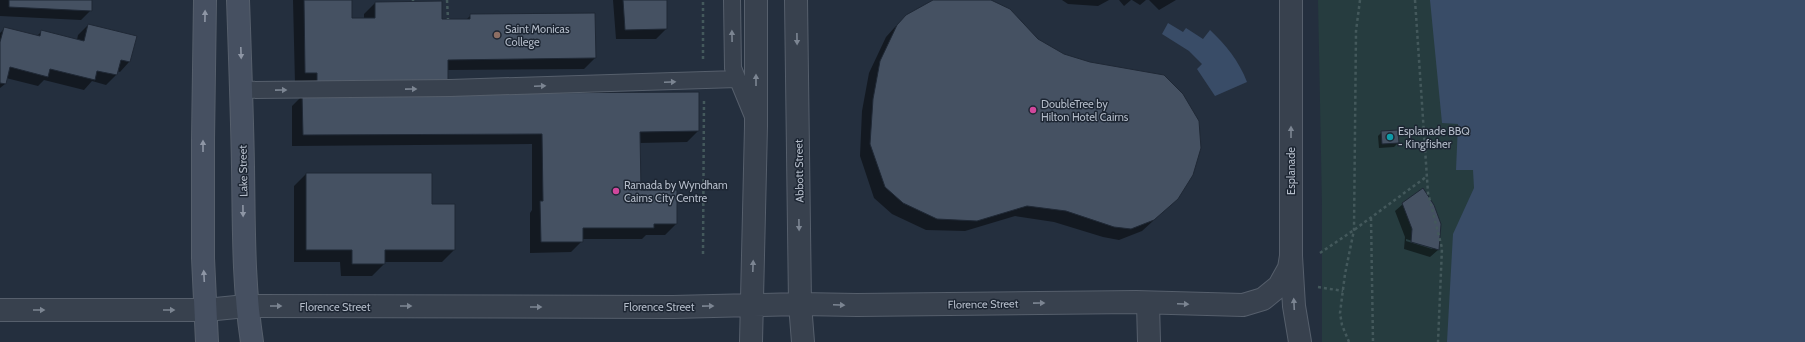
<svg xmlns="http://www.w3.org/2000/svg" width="1805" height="342" viewBox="0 0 1805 342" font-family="Cabin,sans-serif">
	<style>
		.green { fill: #263c3f }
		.water { fill: #394c67 }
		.shadow { fill: #0007; fill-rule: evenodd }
		.building { fill: #455162; stroke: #1f2835 }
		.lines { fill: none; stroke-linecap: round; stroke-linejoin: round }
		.service-casing { stroke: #565f6c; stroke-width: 18 }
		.tertiary-casing { stroke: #565f6c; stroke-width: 24 }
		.secondary-casing { stroke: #565f6c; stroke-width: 24 }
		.path { stroke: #44595c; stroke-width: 2.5; stroke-dasharray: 3 3; stroke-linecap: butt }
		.service { stroke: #38414e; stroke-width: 16 }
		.tertiary { stroke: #38414e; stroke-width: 22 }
		.secondary { stroke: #465061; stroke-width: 22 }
		.oneway { fill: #8e96a5 }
		.oneway2 { fill: #7c8592 }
		.education-dot { fill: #8d6e63; stroke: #1d2633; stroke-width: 1.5 }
		.hotel-dot { fill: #d1479c; stroke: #1d2633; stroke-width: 1.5 }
		.culture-dot { fill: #0f9aa8; stroke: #1d2633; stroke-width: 1.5 }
		.labels { text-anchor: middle; stroke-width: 3; stroke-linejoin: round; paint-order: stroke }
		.poi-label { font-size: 11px; fill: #b4bcc9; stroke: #1d2633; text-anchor: start }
		.street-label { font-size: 11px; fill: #b4bcc9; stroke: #1d2633 }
	</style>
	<rect width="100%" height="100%" fill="#242f3e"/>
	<path class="green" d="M1318 0H1805V342H1322V205Z"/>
	<path class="water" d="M1430 0H1805V342H1447L1453 234 1474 188 1473 170H1456L1458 124 1442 123Z
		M1168 23 1183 32 1186 28 1203 39 1210 30C1226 45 1239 61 1247 82L1215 96 1197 69 1202 64 1189 51 1162 34Z"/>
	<path class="shadow" d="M0 0H91V10L81 20 0 16Z
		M293 0H351V19H364V14L375 3 441 20H466L471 15 595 58 584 69 447 70 413 94 698 93V131L687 142 639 143 640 191H676V224L665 235H646L642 239H582V241L571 252 530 253V213L532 210V144L292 146V106L303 95 295 84Z
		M613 0H666V29L656 39H616Z
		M935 0H989L1165 210 1142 231 1119 240 1103 237 1054 222 1015 216 965 231 926 230 892 214 874 198 860 156 862 111 869 73 886 37 895 27 907 16Z
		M1062 0H1109L1098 6 1068 4Z
		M1119 0H1131L1124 6Z
		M1132 0H1146L1140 5Z
		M1149 0H1176L1159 10Z
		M88 25 135 37 129 62 120 72 117 71 116 75 106 85 92 81 84 90 44 80 38 86 6 78 5 84 0 88V33L5 28 37 36 42 31 77 40 78 35Z
		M1382 132 1398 143 1394 147 1379 148 1378 136Z
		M306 174H431V205L454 250 442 262H384V264L372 276H341L340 262H294V186Z
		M1403 204 1438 250 1430 257 1404 249 1405 237 1395 211ZM1406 239 1432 247V249L1406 241Z"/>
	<path class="building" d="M9 0H92V11L9 7Z
		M304 0H352V18H375V2L442 1V19H470V14L595 13 596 58 448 60V81L317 83V73H305Z
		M623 0H667V29L625 30Z
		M933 0H991L1010 9 1038 39 1064 54 1090 62 1164 75 1183 94 1199 121 1201 148 1193 175 1178 199 1154 220 1131 229 1114 227 1066 211 1027 206 977 221 937 219 903 203 885 187 870 144 873 99 880 61 897 25 906 15Z
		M88 24 137 36 130 62 121 60 117 75 97 71 95 80 50 69 48 77 10 67 6 84 0 83V42L4 27 40 36 41 30 84 41Z
		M699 92V131L640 132 641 190H677V224H654V228H583V242H541L540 201H543L542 134 303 135 302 94Z
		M1398 130 1399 143 1382 144 1381 131Z
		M306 173H432V204H455V250H385V264H352V250H306Z
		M1423 188 1434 205 1441 224 1439 250 1411 242 1412 229 1402 203Z"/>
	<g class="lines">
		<g class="service-casing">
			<path id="service" d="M732 0 733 68 754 119
				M242 90 450 88 737 79"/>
		</g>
		<g class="tertiary-casing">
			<path id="tertiary" d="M796 0 800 304 803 342
				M1291 0V256L1294 306 1300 342
				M1148 303 1149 342
				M0 310H206L246 306 673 307 800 304 857 305 1136 302 1243 305 1263 299 1279 286 1289 268 1291 256
				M751 342 756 126V0"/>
		</g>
		<g class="secondary-casing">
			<path id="secondary" d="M205 0 203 140V258L207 342
				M238 0C240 56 242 111 243 167 244 225 243 284 252 342"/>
		</g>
		<path class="path" d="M413 0V1
			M447 0 448 19
			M1415 0 1428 193 1442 248 1438 342
			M703 59V0
			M1371 218 1373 342
			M1320 253 1354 230 1426 177
			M703 254 704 100
			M1318 287 1343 291
			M1349 342 1342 325 1340 313 1345 274 1354 230 1356 31 1360 0"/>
		<use href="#service" class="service"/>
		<use href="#tertiary" class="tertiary"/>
		<use href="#secondary" class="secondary"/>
	</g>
	<defs><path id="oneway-solid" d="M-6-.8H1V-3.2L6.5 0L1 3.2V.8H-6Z"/></defs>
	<g class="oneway">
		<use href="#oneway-solid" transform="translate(205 16) rotate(-89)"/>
		<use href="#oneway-solid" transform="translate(241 53) rotate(88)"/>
		<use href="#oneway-solid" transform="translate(203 146) rotate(-90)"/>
		<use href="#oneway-solid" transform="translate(243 211) rotate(89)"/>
		<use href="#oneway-solid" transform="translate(204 276) rotate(-93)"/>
	</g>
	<g class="oneway2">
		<use href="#oneway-solid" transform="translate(732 36) rotate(-91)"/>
		<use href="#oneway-solid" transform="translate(797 39) rotate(89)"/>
		<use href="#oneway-solid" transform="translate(756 80) rotate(-90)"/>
		<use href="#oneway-solid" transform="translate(670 82) rotate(-2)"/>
		<use href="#oneway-solid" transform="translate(540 86) rotate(-2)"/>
		<use href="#oneway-solid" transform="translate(411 89) rotate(-1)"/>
		<use href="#oneway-solid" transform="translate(281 90) rotate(-1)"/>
		<use href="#oneway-solid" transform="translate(1291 132) rotate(-90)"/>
		<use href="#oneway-solid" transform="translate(799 225) rotate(89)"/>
		<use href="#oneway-solid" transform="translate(753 266) rotate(-88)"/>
		<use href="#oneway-solid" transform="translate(1039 303) rotate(-1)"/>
		<use href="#oneway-solid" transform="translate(1183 304) rotate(2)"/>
		<use href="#oneway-solid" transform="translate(1294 304) rotate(-93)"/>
		<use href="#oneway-solid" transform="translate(839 305) rotate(2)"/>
		<use href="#oneway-solid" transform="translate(276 306)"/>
		<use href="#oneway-solid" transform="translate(406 306)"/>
		<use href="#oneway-solid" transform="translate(708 306) rotate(-1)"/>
		<use href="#oneway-solid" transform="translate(536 307)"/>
		<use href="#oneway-solid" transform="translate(39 310)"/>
		<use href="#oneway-solid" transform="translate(169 310)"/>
	</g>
	<circle class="education-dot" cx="497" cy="35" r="4"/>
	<g class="hotel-dot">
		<circle cx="1033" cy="110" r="4"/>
		<circle cx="616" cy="191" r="4"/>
	</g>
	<circle class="culture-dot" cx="1390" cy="137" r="4"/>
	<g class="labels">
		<g class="poi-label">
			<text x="505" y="33">Saint Monicas<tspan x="505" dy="13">College</tspan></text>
			<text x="1041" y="108">DoubleTree by<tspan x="1041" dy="13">Hilton Hotel Cairns</tspan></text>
			<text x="1398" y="135">Esplanade BBQ<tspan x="1398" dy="13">- Kingfisher</tspan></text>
			<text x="624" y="189">Ramada by Wyndham<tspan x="624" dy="13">Cairns City Centre</tspan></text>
		</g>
		<g class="street-label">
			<text transform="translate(243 171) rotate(-91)" y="4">Lake Street</text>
			<text transform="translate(799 171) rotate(-91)" y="4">Abbott Street</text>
			<text transform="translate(1291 171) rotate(-90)" y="4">Esplanade</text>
			<text transform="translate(983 304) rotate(-1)" y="4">Florence Street</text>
			<text x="335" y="311">Florence Street</text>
			<text x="659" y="311">Florence Street</text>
		</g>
	</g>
</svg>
